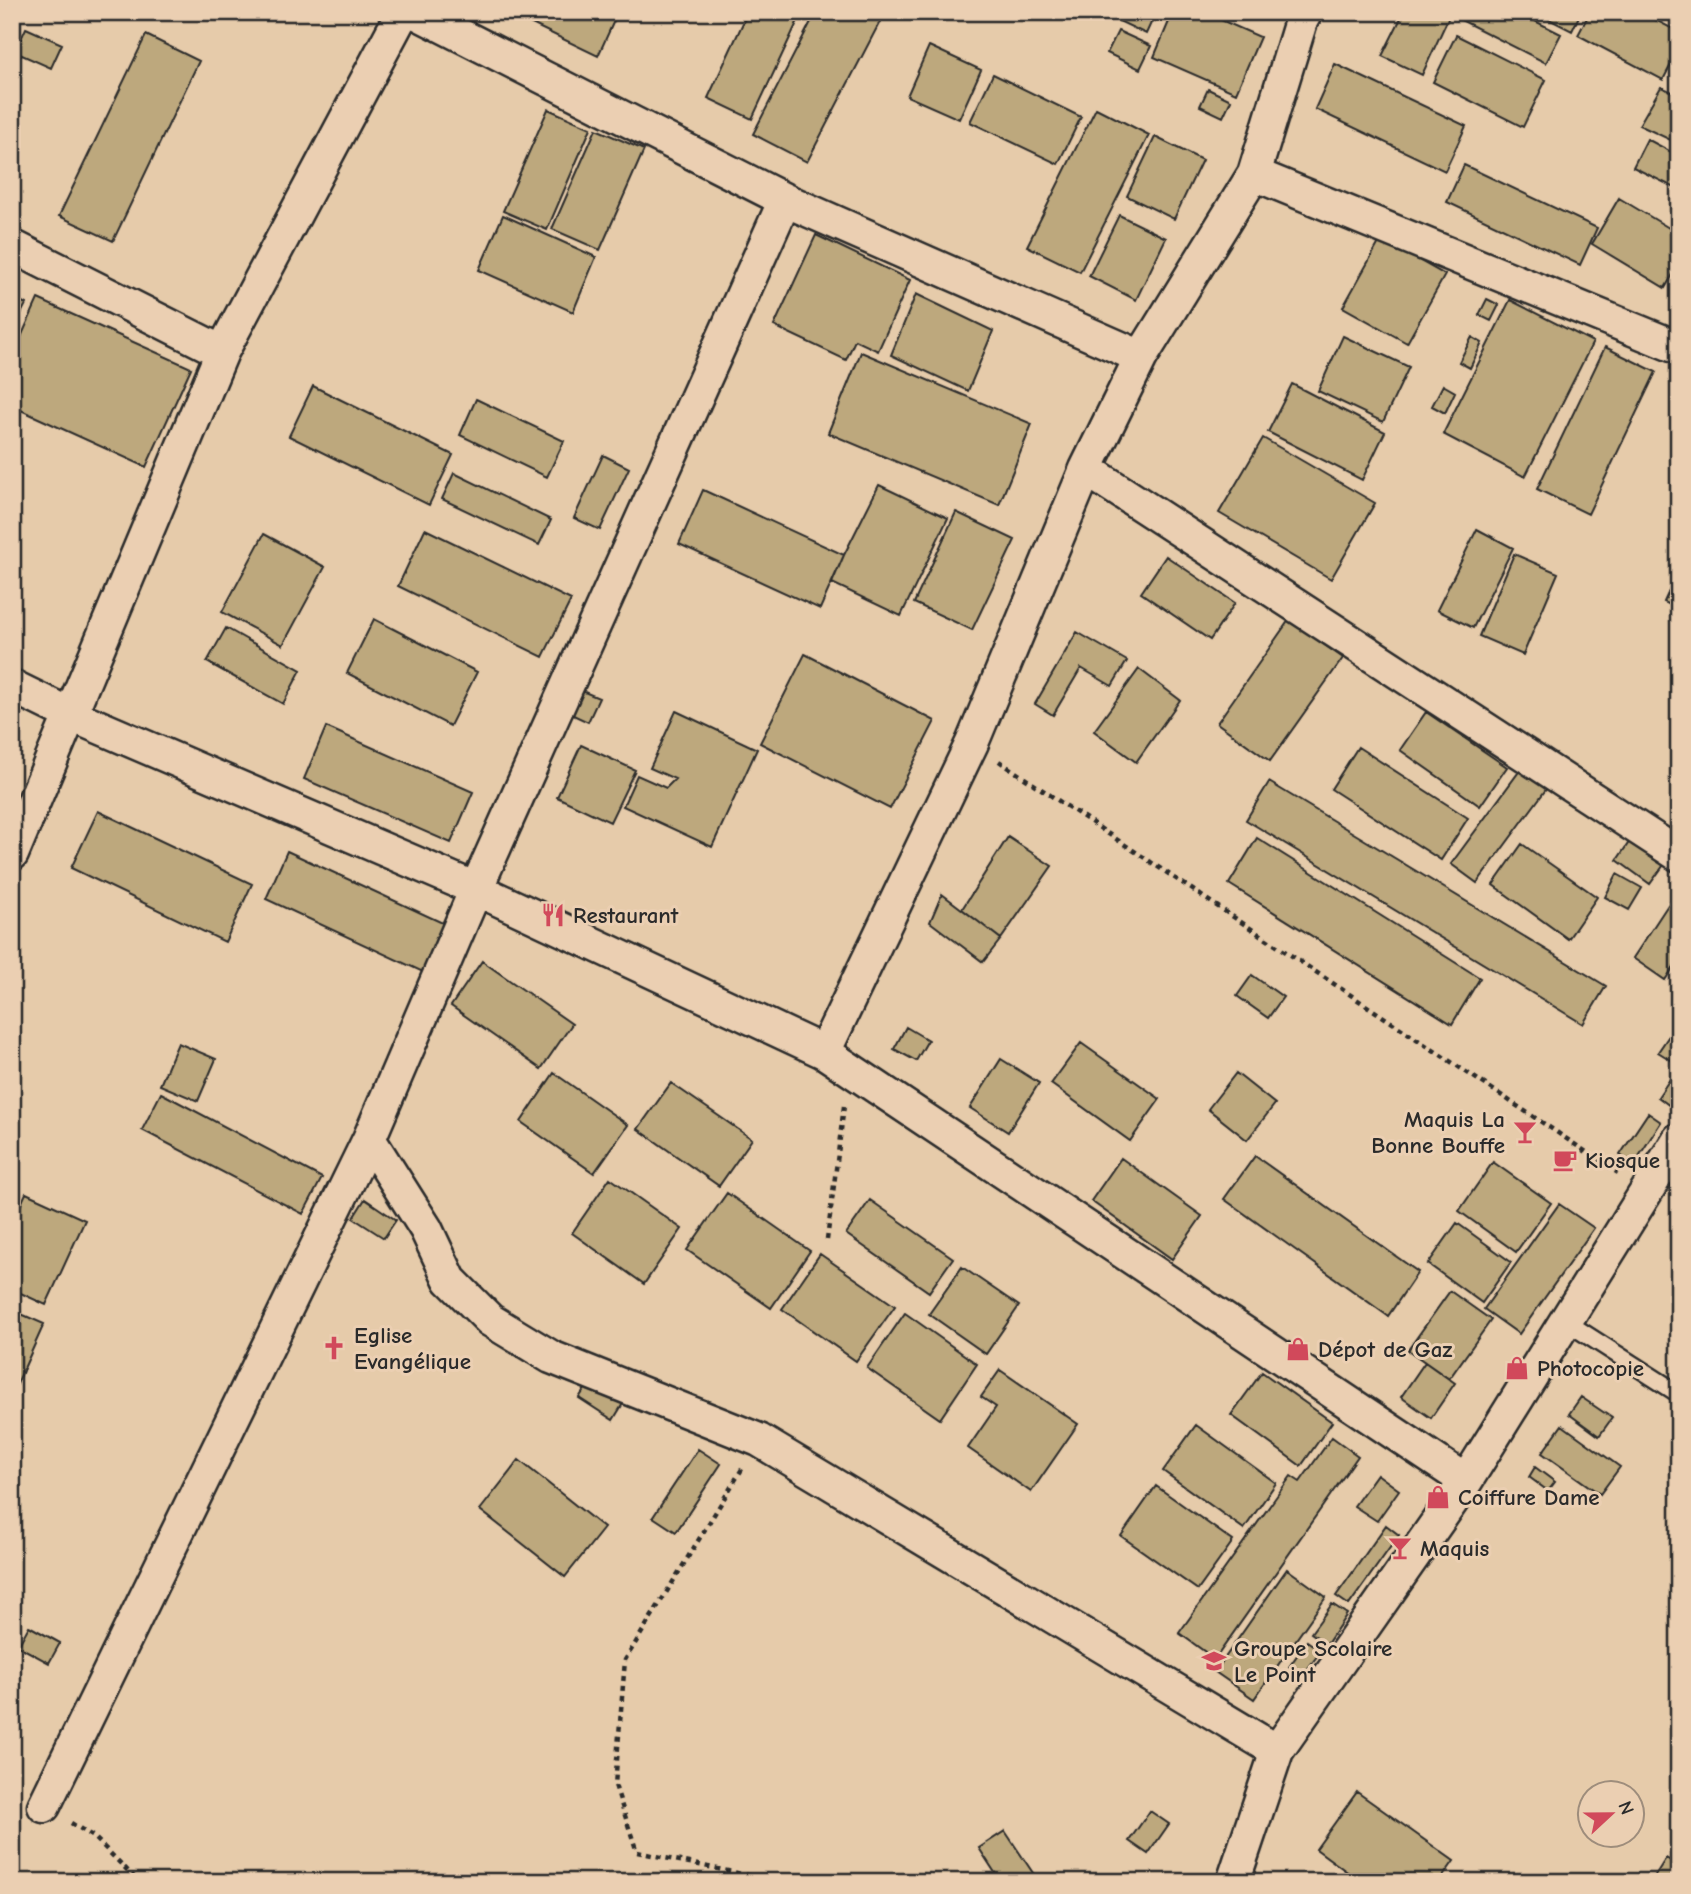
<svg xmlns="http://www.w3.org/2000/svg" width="1691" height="1894" viewBox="0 0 1691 1894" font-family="'Comic Neue',sans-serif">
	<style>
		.building { fill: #bda87d; stroke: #2b2b2b; stroke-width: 2 }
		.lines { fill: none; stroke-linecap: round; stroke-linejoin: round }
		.lane-casing { stroke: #2b2b2b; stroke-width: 21 }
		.street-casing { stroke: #2b2b2b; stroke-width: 37 }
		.path { stroke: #2b2b2b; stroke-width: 4.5; stroke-dasharray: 5 5; stroke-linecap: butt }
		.lane { stroke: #ebcfb2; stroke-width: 16 }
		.street { stroke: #ebcfb2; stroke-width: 32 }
		.labels { text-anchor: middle; stroke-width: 6; stroke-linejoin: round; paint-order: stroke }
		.poi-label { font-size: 23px; font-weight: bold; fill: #2b2b2b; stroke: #ebcfb2; text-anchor: start }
	</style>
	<rect width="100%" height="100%" fill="#e6cbaa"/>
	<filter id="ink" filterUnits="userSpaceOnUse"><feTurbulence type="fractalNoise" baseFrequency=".0143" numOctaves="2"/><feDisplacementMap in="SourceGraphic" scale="14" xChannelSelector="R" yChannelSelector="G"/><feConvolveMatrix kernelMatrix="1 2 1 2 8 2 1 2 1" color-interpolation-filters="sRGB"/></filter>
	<g filter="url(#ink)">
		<path class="building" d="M507 12H618L598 56Z
			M748 12H802L752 119 708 98Z
			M816 12H875L883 16 807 162 753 134Z
			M1123 12H1156L1146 34 1119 21Z
			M1173 12H1203L1260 37 1236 93 1154 57Z
			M1404 12H1451L1422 75 1382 56Z
			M1465 12H1517L1561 34 1546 63 1461 20Z
			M1535 12H1581L1572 31Z
			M1590 12H1640L1679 32V49L1663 80 1578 35Z
			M26 28 62 44 51 68 15 52Z
			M1118 31 1151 46 1140 69 1107 53Z
			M146 35 199 61 113 241 59 216Z
			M1456 35 1546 80 1523 127 1433 82Z
			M929 46 981 70 959 119 907 96Z
			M1335 64 1466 126 1445 171 1315 109Z
			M993 74 1081 117 1058 164 970 122Z
			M1661 87 1679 95V144L1639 125Z
			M1208 89 1231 100 1223 117 1200 106Z
			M1096 108 1149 135 1080 272 1027 246Z
			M548 109 591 128 547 230 503 211Z
			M596 129 644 150 600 250 552 229Z
			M1155 137 1202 160 1174 219 1127 196Z
			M1647 139 1679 156V190L1633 167Z
			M1464 165 1597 228 1580 265 1447 202Z
			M1619 198 1679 234V264L1665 288 1592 244Z
			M503 215 596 257 573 312 479 270Z
			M1119 215 1166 238 1136 300 1089 276Z
			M816 235 910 280 878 351 855 340 846 360 774 326Z
			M1381 239 1445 275 1407 343 1343 307Z
			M916 294 993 331 968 391 891 355Z
			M12 297 26 304 12 331Z
			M38 299 191 368 146 467 12 406V357Z
			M1487 299 1499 305 1491 321 1479 315Z
			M1510 300 1593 342 1525 477 1443 434Z
			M1343 336 1409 367 1383 422 1318 391Z
			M1472 337 1482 343 1470 368 1459 362Z
			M1605 347 1656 372 1588 514 1537 489Z
			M861 352 1032 424 999 505 828 433Z
			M1292 384 1385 432 1362 480 1268 432Z
			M1443 385 1455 392 1445 413 1432 406Z
			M313 386 453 455 429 505 289 436Z
			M476 399 564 441 547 477 460 435Z
			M1263 438 1375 503 1331 579 1219 513Z
			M603 455 629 468 600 530 574 518Z
			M454 473 551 520 539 545 442 499Z
			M879 485 948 518 901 616 832 583 844 555Z
			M703 490 844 555 820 609 679 544Z
			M956 512 1015 540 972 630 914 603Z
			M425 529 571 600 543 657 398 586Z
			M1477 529 1513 548 1473 628 1437 610Z
			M264 534 325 567 283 645 222 612Z
			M1514 554 1558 573 1523 655 1479 636Z
			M1166 556 1235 603 1210 640 1141 593Z
			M1679 569V609L1664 602Z
			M374 619 477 672 450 726 347 673Z
			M1289 620 1343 658 1270 761 1217 723Z
			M226 628 301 670 283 704 207 662Z
			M1077 632 1127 661 1112 686 1081 668 1053 715 1035 704Z
			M805 654 935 721 890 809 760 743Z
			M1139 669 1180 700 1136 762 1094 731Z
			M582 691 599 698 588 722 571 714Z
			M676 711 757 749 712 847 623 806 637 775 666 788 675 779 650 768Z
			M1426 712 1507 767 1480 806 1400 750Z
			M326 727 473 792 451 843 304 779Z
			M581 745 635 770 610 822 557 797Z
			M1358 747 1468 818 1441 860 1331 789Z
			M1521 769 1547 788 1477 883 1451 864Z
			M1269 782 1606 986 1583 1024 1246 820Z
			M98 811 252 884 225 942 71 868Z
			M1008 837 1052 866 1001 939 962 909Z
			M1257 838 1480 978 1452 1024 1229 884Z
			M1632 838 1666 862 1650 884 1617 860Z
			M1522 844 1597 897 1568 939 1493 885Z
			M287 851 460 931 438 979 266 899Z
			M1617 874 1642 888 1629 910 1605 897Z
			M1679 888V959L1665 980 1633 958Z
			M942 894 1001 939 983 962 930 922Z
			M482 961 572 1024 541 1069 451 1006Z
			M1252 975 1283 997 1268 1018 1237 996Z
			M1679 1021V1065L1658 1052Z
			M906 1027 928 1040 916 1061 894 1049Z
			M178 1043 216 1059 198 1101 160 1085Z
			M1081 1043 1160 1099 1130 1141 1051 1084Z
			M1001 1059 1039 1083 1008 1132 970 1108Z
			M554 1073 628 1125 594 1173 521 1122Z
			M1236 1073 1275 1104 1247 1140 1208 1109Z
			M1674 1073 1679 1076V1092L1670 1106 1658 1097Z
			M671 1083 752 1139 719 1186 638 1129Z
			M161 1093 322 1178 303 1214 142 1130Z
			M1648 1113 1661 1122 1634 1164 1620 1155Z
			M1255 1156 1418 1272 1388 1316 1224 1199Z
			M1121 1158 1202 1216 1172 1259 1091 1201Z
			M1493 1162 1551 1203 1516 1252 1459 1211Z
			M610 1178 682 1229 644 1284 572 1233Z
			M26 1193 85 1220 46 1305 12 1289V1224Z
			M727 1193 810 1251 771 1308 687 1250Z
			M365 1199 396 1220 384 1238 353 1218Z
			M870 1200 953 1258 929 1292 846 1234Z
			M1559 1204 1594 1228 1519 1334 1484 1309Z
			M1457 1223 1511 1262 1482 1303 1428 1264Z
			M820 1254 895 1306 856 1361 782 1309Z
			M962 1267 1019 1306 986 1354 929 1314Z
			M1450 1291 1491 1320 1449 1379 1408 1350Z
			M12 1310 44 1324 12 1395Z
			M905 1313 977 1364 940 1419 867 1368Z
			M1425 1362 1455 1383 1431 1418 1401 1397Z
			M1000 1370 1078 1424 1031 1492 968 1448 996 1407 981 1397Z
			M1262 1372 1332 1422 1301 1466 1231 1415Z
			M591 1380 624 1402 613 1420 579 1398Z
			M1581 1397 1612 1418 1599 1436 1569 1414Z
			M1196 1425 1276 1483 1244 1529 1163 1471Z
			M1562 1425 1620 1467 1600 1494 1542 1453Z
			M1332 1437 1358 1456 1215 1659 1179 1633 1291 1476 1300 1482Z
			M698 1449 721 1464 676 1532 653 1517Z
			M519 1460 604 1528 565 1577 480 1510Z
			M1535 1467 1555 1482 1548 1491 1529 1477Z
			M1377 1474 1399 1490 1377 1521 1354 1506Z
			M1156 1486 1233 1541 1198 1590 1121 1536Z
			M1386 1525 1399 1535 1349 1605 1336 1596Z
			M1287 1569 1326 1597 1254 1699 1215 1672Z
			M1332 1604 1347 1614 1327 1644 1311 1633Z
			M29 1626 60 1643 49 1663 18 1646Z
			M1307 1641 1321 1651 1302 1676 1289 1667Z
			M1357 1792 1454 1861 1439 1882H1361L1316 1849Z
			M1150 1811 1169 1824 1148 1854 1129 1841Z
			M1005 1831 1039 1882H1001L979 1848Z
			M1666 1858 1679 1866V1882H1651Z"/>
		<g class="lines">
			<g class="lane-casing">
				<path id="lane" d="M1565 1321 1679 1394"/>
			</g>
			<g class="street-casing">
				<path id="street" d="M415 12 785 200 1141 357
					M1254 174 1679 348
					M12 246 222 352
					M1086 469 1679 855
					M12 686 69 714 476 889 824 1052 1466 1481
					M12 854 222 352 403 12
					M824 1052 972 743 1086 469 1141 357 1254 174 1301 21 1306 12
					M369 1139 426 1229 450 1280 490 1320 551 1357 759 1440 1277 1751
					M44 1806 369 1139 476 889 785 200
					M1233 1882 1277 1751 1466 1481 1679 1139"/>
			</g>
			<path class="path" d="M999 761 1618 1173
				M827 1240 844 1106
				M742 1469 625 1660 615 1785 637 1852 780 1882
				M71 1823 94 1837 139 1882"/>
			<use href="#lane" class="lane"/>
			<use href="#street" class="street"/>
		</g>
	</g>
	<defs>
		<g id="restaurant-bare" transform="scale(1.89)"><path d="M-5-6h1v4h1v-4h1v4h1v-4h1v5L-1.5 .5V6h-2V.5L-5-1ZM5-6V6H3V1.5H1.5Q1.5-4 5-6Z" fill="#d1495b" stroke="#ebcfb2" stroke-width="2.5" paint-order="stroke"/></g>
		<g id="bar-bare" transform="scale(1.89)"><path d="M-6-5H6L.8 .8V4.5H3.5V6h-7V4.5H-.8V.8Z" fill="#d1495b" stroke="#ebcfb2" stroke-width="2.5" paint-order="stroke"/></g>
		<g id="cafe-bare" transform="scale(1.89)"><path d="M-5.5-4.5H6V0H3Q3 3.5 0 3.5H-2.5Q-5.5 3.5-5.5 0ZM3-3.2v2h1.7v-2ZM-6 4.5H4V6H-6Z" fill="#d1495b" stroke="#ebcfb2" stroke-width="2.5" paint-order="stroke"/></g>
		<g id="church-bare" transform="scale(1.89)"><path d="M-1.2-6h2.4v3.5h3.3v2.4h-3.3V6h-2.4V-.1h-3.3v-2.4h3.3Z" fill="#d1495b" stroke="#ebcfb2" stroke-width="2.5" paint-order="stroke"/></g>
		<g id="shop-bare" transform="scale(1.89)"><path d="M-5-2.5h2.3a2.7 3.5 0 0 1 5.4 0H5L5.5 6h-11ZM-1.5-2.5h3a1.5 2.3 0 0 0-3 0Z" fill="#d1495b" stroke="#ebcfb2" stroke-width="2.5" paint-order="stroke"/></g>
		<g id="school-bare" transform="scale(1.89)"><path d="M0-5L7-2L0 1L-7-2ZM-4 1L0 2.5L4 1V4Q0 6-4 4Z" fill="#d1495b" stroke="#ebcfb2" stroke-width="2.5" paint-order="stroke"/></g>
	</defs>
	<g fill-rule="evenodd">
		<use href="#restaurant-bare" x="553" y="915"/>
		<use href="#bar-bare" x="1525" y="1132"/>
		<use href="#cafe-bare" x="1565" y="1160"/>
		<use href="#church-bare" x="334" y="1348"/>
		<use href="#shop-bare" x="1298" y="1349"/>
		<use href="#shop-bare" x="1517" y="1368"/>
		<use href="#shop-bare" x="1438" y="1497"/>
		<use href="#bar-bare" x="1400" y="1548"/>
		<use href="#school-bare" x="1214" y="1661"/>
	</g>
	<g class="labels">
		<g class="poi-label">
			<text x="573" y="923">Restaurant</text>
			<text x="1505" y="1127" text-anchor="end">Maquis La<tspan x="1505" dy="26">Bonne Bouffe</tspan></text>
			<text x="1585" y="1168">Kiosque</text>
			<text x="354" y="1343">Eglise<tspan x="354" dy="26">Evangélique</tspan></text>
			<text x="1318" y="1357">Dépot de Gaz</text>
			<text x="1537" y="1376">Photocopie</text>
			<text x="1458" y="1505">Coiffure Dame</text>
			<text x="1420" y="1556">Maquis</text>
			<text x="1234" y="1656">Groupe Scolaire<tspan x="1234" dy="26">Le Point</tspan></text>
		</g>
	</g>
	<rect width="1691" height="1894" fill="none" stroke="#ebcfb2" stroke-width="42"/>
	<rect x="21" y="21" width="1649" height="1852" fill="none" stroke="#2b2b2b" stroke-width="2.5" filter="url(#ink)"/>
	<g transform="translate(1611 1814) rotate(68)"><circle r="33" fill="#ebcfb2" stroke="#9e8d7c" stroke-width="2"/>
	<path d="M0-5L12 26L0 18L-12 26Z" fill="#d1495b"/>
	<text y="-10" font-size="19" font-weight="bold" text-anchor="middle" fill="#2b2b2b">N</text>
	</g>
</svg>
